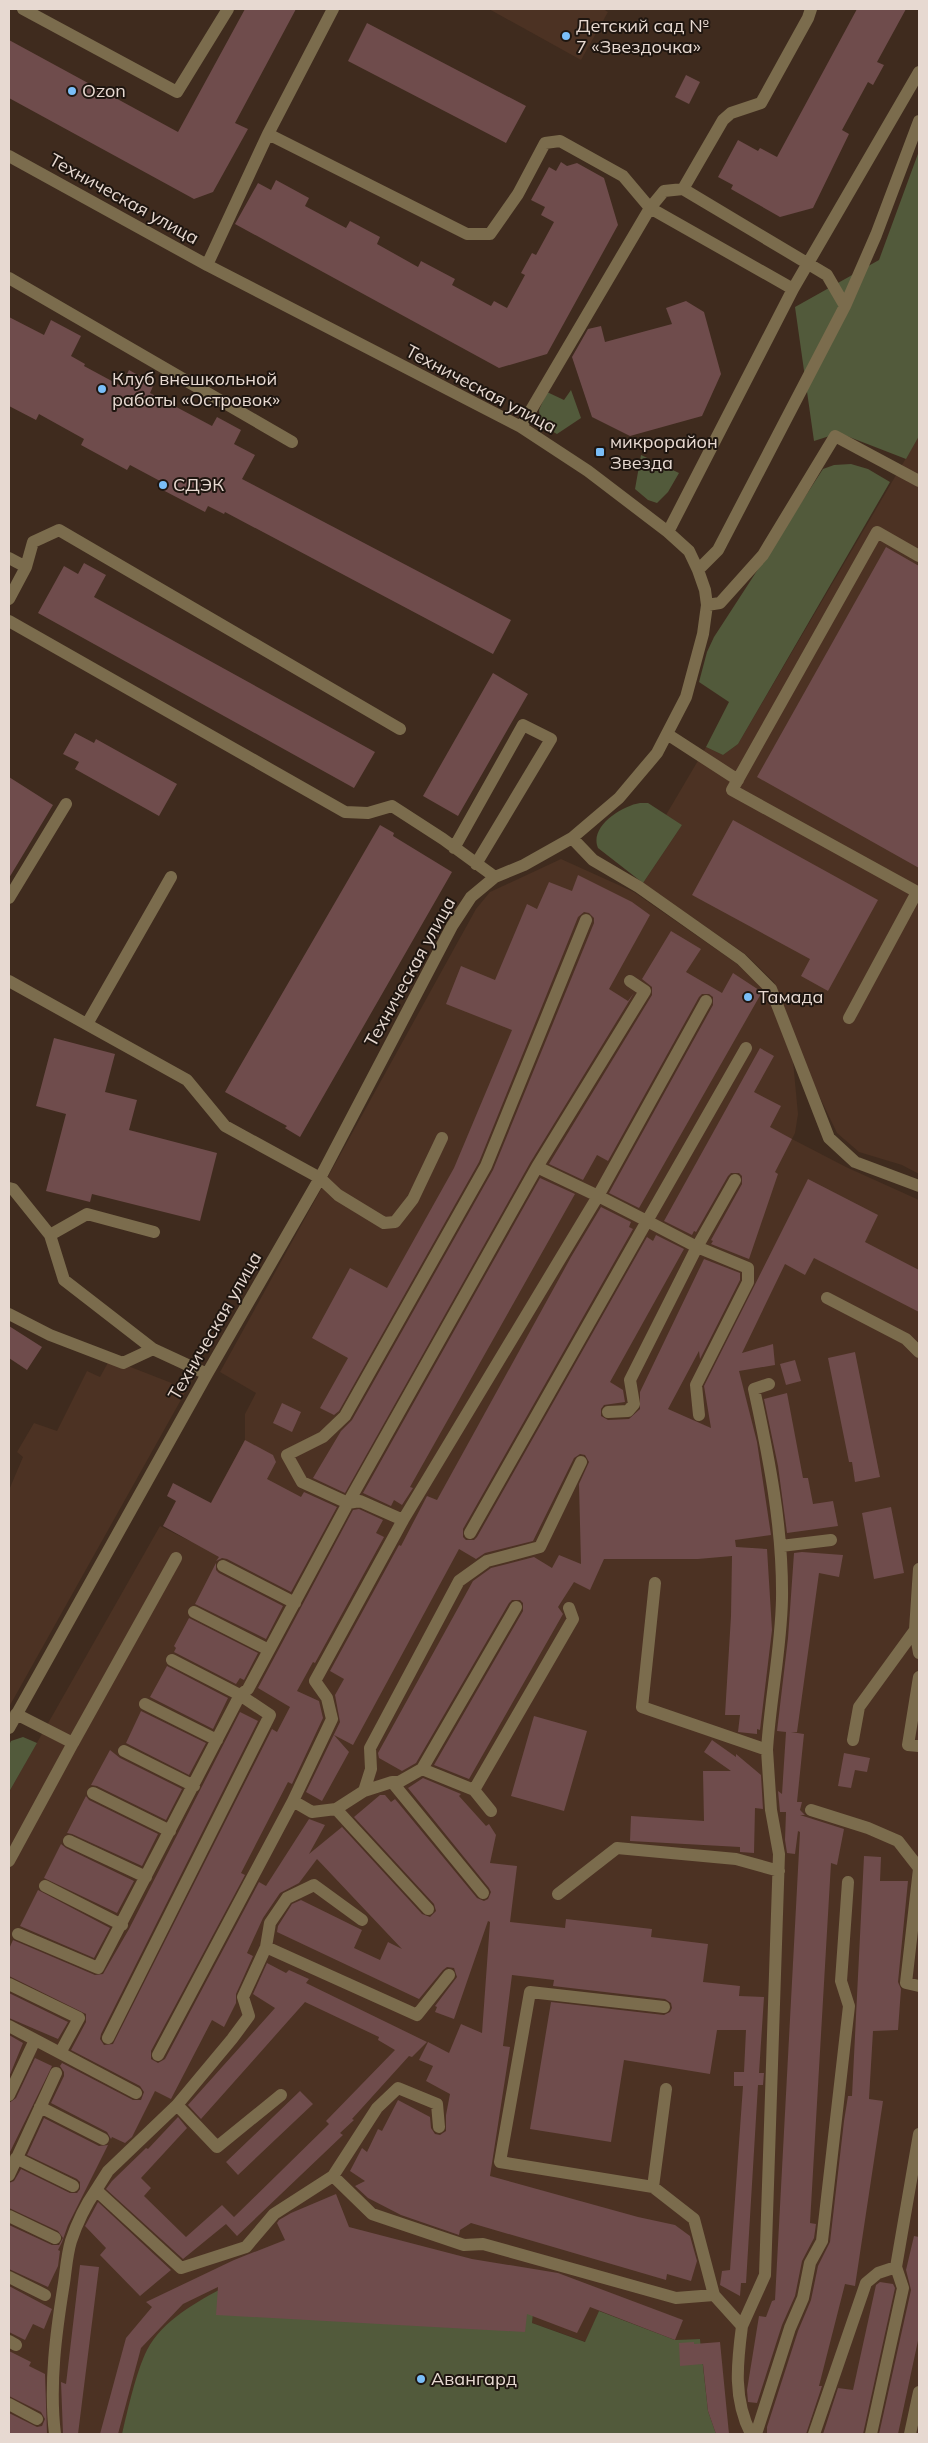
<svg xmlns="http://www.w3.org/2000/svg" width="928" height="2443" viewBox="0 0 928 2443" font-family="Mulish,sans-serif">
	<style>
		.built { fill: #4c3223 }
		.green { fill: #525a3b }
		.building { fill: #6f4c4c }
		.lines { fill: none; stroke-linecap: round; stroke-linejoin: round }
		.minor { stroke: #7b6c4d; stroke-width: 12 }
		.poi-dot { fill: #7abef8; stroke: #1f1610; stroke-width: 2 }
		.labels { text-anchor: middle; stroke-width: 4; stroke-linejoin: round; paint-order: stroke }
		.poi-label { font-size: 18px; fill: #e7d9d1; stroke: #1f1610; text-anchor: start }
		.street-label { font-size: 18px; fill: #e7d9d1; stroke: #1f1610 }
	</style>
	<rect width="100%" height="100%" fill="#3f2b1e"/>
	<path class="built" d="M489 9H603L608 12 581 60Z
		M919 436V1174L902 1165 859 1152 837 1133 812 1081 774 982 745 954 643 883 682 825 666 815 706 747 723 755 738 744Z
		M561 859 634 892 736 963 766 991 793 1061 798 1114 795 1133 792 1139 846 1167 919 1200V2434H716L708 2411 700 2339 675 2340 599 2311 586 2342 532 2323 534 2295 129 2408 122 2434H9V1792L160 1526 190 1541 245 1440V1414L256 1393 220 1372 476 909 490 892Z
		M110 1359 187 1389 9 1707V1490L23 1457 17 1452 34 1423 57 1431 87 1371 100 1377Z"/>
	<path class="green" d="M919 151V436L906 459 839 433 814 441 795 307 879 260Z
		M571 390 581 418 557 434 541 425 539 410 547 392 564 400Z
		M641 455 679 473 668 492 657 503 648 500 635 489Z
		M851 464 868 469 890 482 738 744 723 755 706 747 729 702 699 682 707 652 714 637 823 469 834 465Z
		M640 803H648L682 825 643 883 598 848C589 827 621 806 640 803Z
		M23 1737 37 1743 9 1792V1745L11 1741Z
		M237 2280 535 2295 532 2323 585 2342 599 2311 675 2340 700 2339 708 2411 716 2434H122C128 2409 136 2372 147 2350 165 2316 205 2298 237 2280Z"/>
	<path class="building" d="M245 9H296L235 123 248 129 213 192 194 199 9 98V40L178 132Z
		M857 9H906L877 62 884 65 873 85 868 82 842 130 849 134 813 208 780 217 731 189 733 185 718 177 738 140 758 151 760 148 777 157Z
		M367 23 526 106 506 143 348 61Z
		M686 75 700 82 689 104 675 97Z
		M561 162 567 166 577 163 604 178 618 225 547 354 499 368 235 224 258 183 271 190 276 180 309 198 305 206 346 228 350 221 380 237 377 244 418 267 421 261 455 279 452 285 491 306 494 301 507 308 525 275 521 273 532 253 536 255 554 222 541 215 545 207 531 200 549 167 556 171Z
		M686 301 704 312 721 374 702 416 630 436 592 417 572 357 588 329 601 326 605 342 672 324 666 308Z
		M9 317 44 335 51 320 81 336 71 356 85 364 84 366 121 386 129 370 154 384 150 393 212 426 217 417 241 430 234 444 255 455 242 479 511 620 493 654 225 512 224 514 208 506 205 512 157 487 160 481 130 465 127 470 81 445 84 439 39 414 36 420 9 406Z
		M886 547 919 566V868L757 777Z
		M84 563 106 575 94 597 375 752 354 788 38 613 64 566 78 574Z
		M493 673 528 694 458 816 423 796Z
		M75 733 94 743 96 739 177 784 159 816 75 769 79 762 63 754Z
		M9 777 53 805 9 878Z
		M733 820 878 900 828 991 801 976 810 959 692 895Z
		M380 825 394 833 393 836 452 872 300 1137 285 1128 287 1126 225 1092Z
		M578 875 632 902 650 915 609 989 628 1001 634 993 530 1163 345 1493 313 1478 341 1431 352 1420 493 1170 594 923V918L589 913 584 912 578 917 479 1162 339 1411 334 1415 320 1408 348 1358 312 1338 350 1268 387 1288 454 1168 512 1030 446 1004 461 966 495 980 527 904 537 909 549 882 572 891Z
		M671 931 701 949 686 972 722 993 733 973 762 992 639 1208 609 1193 713 1005V997L709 994H702L699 997 608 1161 597 1155 583 1180 549 1164 652 995V987L642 979Z
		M54 1038 115 1054 105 1092 137 1100 129 1130 217 1153 200 1221 92 1194 90 1202 46 1191 66 1114 36 1106Z
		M760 1048 774 1056 754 1092 781 1106 770 1127 792 1139 775 1172 778 1174 749 1259 711 1244 713 1241 711 1240 742 1184V1176L739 1173H731L728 1176 696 1232 694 1231 692 1235 664 1221Z
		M540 1178 575 1194 410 1487 413 1488 402 1505 394 1500 391 1506 363 1493Z
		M808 1179 878 1215 865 1242 919 1270V1312L814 1258 805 1275 785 1264 742 1353 773 1344 775 1365 739 1371 757 1442 771 1535 735 1540 736 1547 767 1549 772 1630 760 1730 757 1729V1734L738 1732 740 1715H725L731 1616 732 1556 698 1559H604L590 1590 574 1582 558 1607 563 1614 469 1779 434 1765 523 1611V1603L520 1600H512L509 1603 416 1763 402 1771 379 1758 378 1753 473 1581 491 1568 534 1557 552 1568 559 1555 581 1564 579 1484 589 1462 585 1455 580 1454 574 1458 533 1541 485 1553 476 1559 459 1549 353 1745 334 1735 349 1752 322 1801 306 1792 340 1722 335 1695 344 1679 330 1671 399 1545 401 1546 427 1496 437 1500 571 1257 601 1207 631 1222 629 1227 633 1229 463 1529V1537L466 1540H474L477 1537 647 1237 653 1241 656 1235 684 1249 610 1382 623 1390 625 1402 604 1405 601 1409V1416L608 1420 629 1419 640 1409V1392L704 1259 740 1273V1280L700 1359 699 1351 668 1409 711 1428 704 1386Z
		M9 1326 42 1347 27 1370 9 1358Z
		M855 1352 880 1477 855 1482 852 1462H849L828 1358Z
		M795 1360 801 1381 786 1385 780 1364Z
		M787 1393 803 1478H808L813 1504 833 1501 838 1526 787 1533 778 1466 764 1399Z
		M282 1403 301 1412 292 1432 273 1423Z
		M245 1440 273 1455 276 1462 267 1479 301 1497 304 1492 337 1507 291 1592 227 1559 222 1558 216 1561 219 1557 163 1526 176 1501 167 1496 173 1483 211 1503Z
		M891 1507 904 1573 874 1579 862 1513Z
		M359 1509 383 1520 376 1533 384 1537 315 1663 313 1662 297 1691 319 1701 323 1718 292 1784 288 1782 241 1873 245 1875 151 2051V2059L158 2063 165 2059 259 1882 266 1886 309 1819 325 1825 309 1854 342 1827 422 1914 430 1917 436 1911 434 1904 354 1817 380 1795H385L391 1802 395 1799 477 1898 484 1901 488 1899 491 1892 489 1888 408 1788 423 1778 461 1794 459 1796 486 1826 489 1824 496 1835 490 1863 517 1866 510 1922 565 1928 566 1919 652 1929 651 1937 708 1944 703 1982 740 1986 739 1996 764 1997 759 2073H764L763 2085H758L746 2283H741L740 2296 720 2285 722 2271 730 2270 743 2086H734V2072H744L746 2030H717L710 2074 624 2060 611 2142 530 2129 551 2002 664 2015 670 2012 672 2008 671 2003 665 1999 553 1986 554 1980 512 1975 503 2046 510 2047 490 2176 638 2217 675 2225 690 2236 697 2261 691 2281 667 2274 666 2280 471 2223 460 2230 459 2235 401 2215 368 2198 355 2186 365 2181 350 2171 362 2148 367 2152 378 2129 382 2131 398 2100 430 2117 431 2128 435 2134 440 2135 446 2131V2115L450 2094 426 2081 433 2066 419 2060 428 2042 449 2053 461 2024 482 2033 490 1922 488 1921 454 2019 435 2012 437 2007 435 2006 457 1977 454 1968 447 1967 443 1970 419 1999 277 1932 278 1926 292 1904 301 1900 362 1930 354 1948 380 1960 388 1942 402 1949 317 1859 299 1883 280 1893 263 1918 247 1953 253 1956 236 1994V2003L224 2027 212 2020 171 2099 155 2091 132 2137 125 2143 112 2137 111 2139 107 2132 51 2103 64 2076V2072L60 2066 62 2063 133 2100H141L144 2092 140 2086 71 2050 86 2022V2014L9 1976V1949L13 1940 95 1975 103 1974 129 1929 240 1712 258 1721 101 2034 100 2039 104 2045 113 2044 272 1729 277 1732 290 1707 258 1688 353 1510Z
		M802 1552 843 1555 839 1577 819 1573 797 1732H791L804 1734 797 1802H802L800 1810 805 1815H800L844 1829 837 1865 831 1863 810 2223 816 2224 814 2238 802 2261 795 2296 782 2325 757 2403 748 2402 747 2390 759 2316 766 2317 772 2301 775 2300 800 1832 798 1831 795 1854 787 1853 785 1840 786 1812H780L778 1791 782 1794 786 1732 777 1731 788 1638 794 1553Z
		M216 1563V1570L219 1573 283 1606 266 1639 195 1604Z
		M189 1618 258 1653 244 1680 240 1678 236 1684 174 1652 176 1648 174 1646Z
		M167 1666 228 1698 213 1729 150 1697Z
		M141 1711 206 1743 189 1775 126 1743Z
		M534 1716 587 1731 564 1811 511 1796Z
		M712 1740 736 1757V1754L761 1775 763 1809 755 1808 754 1853 740 1852V1847L630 1841 631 1816 704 1821 703 1771H731L704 1752Z
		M110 1750 120 1758 182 1789 166 1820 97 1786 91 1785Z
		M844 1753 870 1758 867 1772 855 1770 851 1788 838 1786Z
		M86 1796 89 1800 158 1834 142 1866 72 1834 67 1833Z
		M61 1844 66 1848 134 1881 117 1913 44 1878Z
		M864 1856 881 1857 880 1881H908L898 1982 901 1989 898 2030 873 2031 869 2099 883 2101 855 2286 845 2284 819 2386H822L806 2434H767V2427L798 2331 811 2300 818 2266 830 2242 844 2121 848 2096H852Z
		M38 1890 110 1928 94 1958 20 1926Z
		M267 1963 286 1973 289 1970 309 1979 306 1983 427 2042 412 2057 409 2056 352 2119 354 2120 340 2133 343 2135 237 2236 226 2224 183 2259 106 2189 112 2181 146 2148 148 2149 178 2117 187 2128 141 2178 151 2188 144 2196 186 2237 222 2205 234 2217 329 2124 326 2121 395 2050 378 2040 379 2037 305 2002 201 2119 188 2105 275 2008 253 1994Z
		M9 1993 68 2022 58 2039 9 2018Z
		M9 2035 23 2043 9 2077Z
		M35 2058 52 2066 9 2154V2103L16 2098Z
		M300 2091 313 2104 238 2175 226 2162Z
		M44 2118 99 2146 108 2145 68 2225 62 2242 58 2250 60 2251 58 2266 48 2287 9 2269V2225L52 2245H59L63 2238 58 2231 9 2208V2183L14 2181 21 2169 70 2193H77L80 2189V2182L77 2179 27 2155Z
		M336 2194 349 2227 472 2259 558 2273 683 2320 675 2340 590 2307 577 2333 527 2314 525 2332 216 2315 218 2287 183 2304 141 2348 118 2434H100L126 2338 152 2307 146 2302 234 2260 285 2240 277 2223 279 2220 291 2213Z
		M98 2202 171 2270 140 2296 100 2255 106 2248 85 2226Z
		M914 2236 919 2237V2336L898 2434H879L911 2290 906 2270Z
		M80 2265 99 2267 78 2434H63L61 2382 66 2384Z
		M880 2282 893 2284 895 2288 863 2434H823L838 2388 853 2390 876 2285Z
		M9 2286 52 2309 44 2329 33 2324 25 2340 9 2332Z
		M694 2342V2344L720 2342 729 2434H716L708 2411 703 2364 680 2366 679 2343Z
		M9 2351 31 2362 29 2366 45 2374 47 2434H9V2413L37 2427 42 2426 45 2419 41 2412 9 2396Z"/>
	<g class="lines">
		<path class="minor" d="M23 9 177 92 228 9
			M268 134 333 9
			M9 156 207 265 521 427 588 471 668 532 689 551 698 570 705 590 707 605 703 634 686 697 657 753 619 798 572 838 524 865 495 877 471 897 452 926 320 1178 207 1374 9 1728
			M683 189 723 120 731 113 761 103 808 18 811 9
			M207 265 268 134 467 234H490L518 194 545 143 560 141 623 176 650 208 521 427
			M9 278 292 442
			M793 289 919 72
			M845 306 876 235 919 121
			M668 532 793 289 650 208 664 191 683 189 827 275 845 306 718 550 698 570
			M919 556 877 532 732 790 919 893
			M9 558 26 567 9 599
			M26 567 33 542 59 530 400 729
			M707 605 720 603 763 555 835 436 919 481
			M9 621 345 812 368 813 392 806 443 839 495 877
			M667 734 738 780
			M572 838 593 860 639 887 741 959 771 989 829 1138 855 1162 919 1186
			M454 848 523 725 551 739 476 864
			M9 898 66 804
			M9 981 187 1080 225 1126 320 1178 338 1195 384 1223 395 1222 413 1199 442 1138
			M630 981 645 991 537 1167 598 1196 706 1001
			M849 1018 917 892
			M87 1024 171 877
			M9 1188 13 1189 50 1235 64 1280 153 1349 207 1374
			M50 1235 87 1214 154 1232
			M827 1298 906 1339 919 1352
			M9 1314 50 1335 123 1363 153 1349
			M608 1412 628 1411 634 1404 630 1380 697 1247 647 1221 746 1048
			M699 1415 696 1385 748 1282V1268L697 1247 735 1180
			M348 1503 360 1501 403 1520 315 1681 327 1698 332 1719 293 1801 312 1812 336 1809 428 1909
			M348 1503 537 1167
			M403 1520 598 1196 647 1221 470 1533
			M781 1546 831 1540
			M223 1566 295 1603
			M655 1583 642 1707 767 1750 771 1810 779 1854 765 2275 742 2326
			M194 1612 269 1650
			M915 1630 919 1653
			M919 1677 908 1745 919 1746
			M145 1704 217 1740
			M16 1714 73 1743 176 1558
			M853 1740 859 1707 915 1630 919 1569
			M767 1750C770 1700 781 1650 782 1599 783 1528 769 1458 754 1389L769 1384
			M124 1751 194 1786
			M422 1769 474 1790 491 1811
			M392 1782H399L422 1769 516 1607
			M474 1790 573 1619 569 1608
			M364 1791 392 1782 483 1893
			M93 1793 170 1831
			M336 1809 364 1791 371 1769 370 1748 459 1581 487 1561 540 1547 581 1462
			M811 1810 868 1828 898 1841 919 1868
			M69 1841 146 1877
			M9 1861 73 1743
			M919 1869 906 1983 919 1986
			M45 1886 122 1925
			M558 1894 617 1848 736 1859 779 1871
			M18 1934 98 1968 240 1695 248 1689 348 1503 302 1482 287 1455 323 1437 345 1416 486 1166 586 920
			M266 1947 270 1923 287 1898 314 1885 362 1920
			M9 1984 79 2018 60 2053
			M664 2007 530 1992 500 2162 653 2187 666 2089
			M9 2026 136 2093
			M108 2038 270 1715 240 1695 172 1660
			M158 2055 293 1801
			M9 2095 35 2040
			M281 2095 217 2147 177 2105 108 2171 96 2190 181 2268 246 2247 274 2214 333 2176 372 2214 464 2245 483 2244 676 2298 714 2295 742 2326C737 2364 733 2399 751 2434
			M177 2105 232 2039 249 2016 243 1997 266 1947 417 2015 449 1975
			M40 2107 103 2139
			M16 2158 73 2186
			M9 2175 56 2073
			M333 2176 377 2108 398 2088 437 2104 439 2127
			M653 2187 694 2219 714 2295
			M9 2216 55 2238
			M9 2277 45 2295
			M9 2341 16 2345
			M9 2404 37 2419
			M55 2434C49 2385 56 2332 64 2283 66 2269 67 2254 71 2241 77 2223 85 2206 96 2190
			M756 2434 790 2328 803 2298 810 2263 822 2241 849 2006 841 1981 848 1882
			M814 2434 866 2283 878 2273 896 2267
			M871 2434 903 2288 896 2267 919 2134
			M910 2434 919 2392"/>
	</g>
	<g class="poi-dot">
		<circle cx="566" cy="36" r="5"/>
		<circle cx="72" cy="91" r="5"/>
		<circle cx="102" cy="389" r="5"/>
		<rect x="595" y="447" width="10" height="10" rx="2.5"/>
		<circle cx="163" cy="485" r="5"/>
		<circle cx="748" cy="997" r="5"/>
		<circle cx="421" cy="2379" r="5"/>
	</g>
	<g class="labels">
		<g class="poi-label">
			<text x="576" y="32">Детский сад №<tspan x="576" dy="21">7 «Звездочка»</tspan></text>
			<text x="82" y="97">Ozon</text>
			<text x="112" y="385">Клуб внешкольной<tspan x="112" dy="21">работы «Островок»</tspan></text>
			<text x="610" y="448">микрорайон<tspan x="610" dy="21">Звезда</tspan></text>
			<text x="173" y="491">СДЭК</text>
			<text x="758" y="1003">Тамада</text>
			<text x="431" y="2385">Авангард</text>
		</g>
		<g class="street-label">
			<text transform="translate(124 199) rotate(29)" y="6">Техническая улица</text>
			<text transform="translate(481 389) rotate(28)" y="6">Техническая улица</text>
			<text transform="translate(410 972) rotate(-61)" y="6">Техническая улица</text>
			<text transform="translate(215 1326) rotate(-60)" y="6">Техническая улица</text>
		</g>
	</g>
	<rect width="928" height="2443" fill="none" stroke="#e7d9d1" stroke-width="20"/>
</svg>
